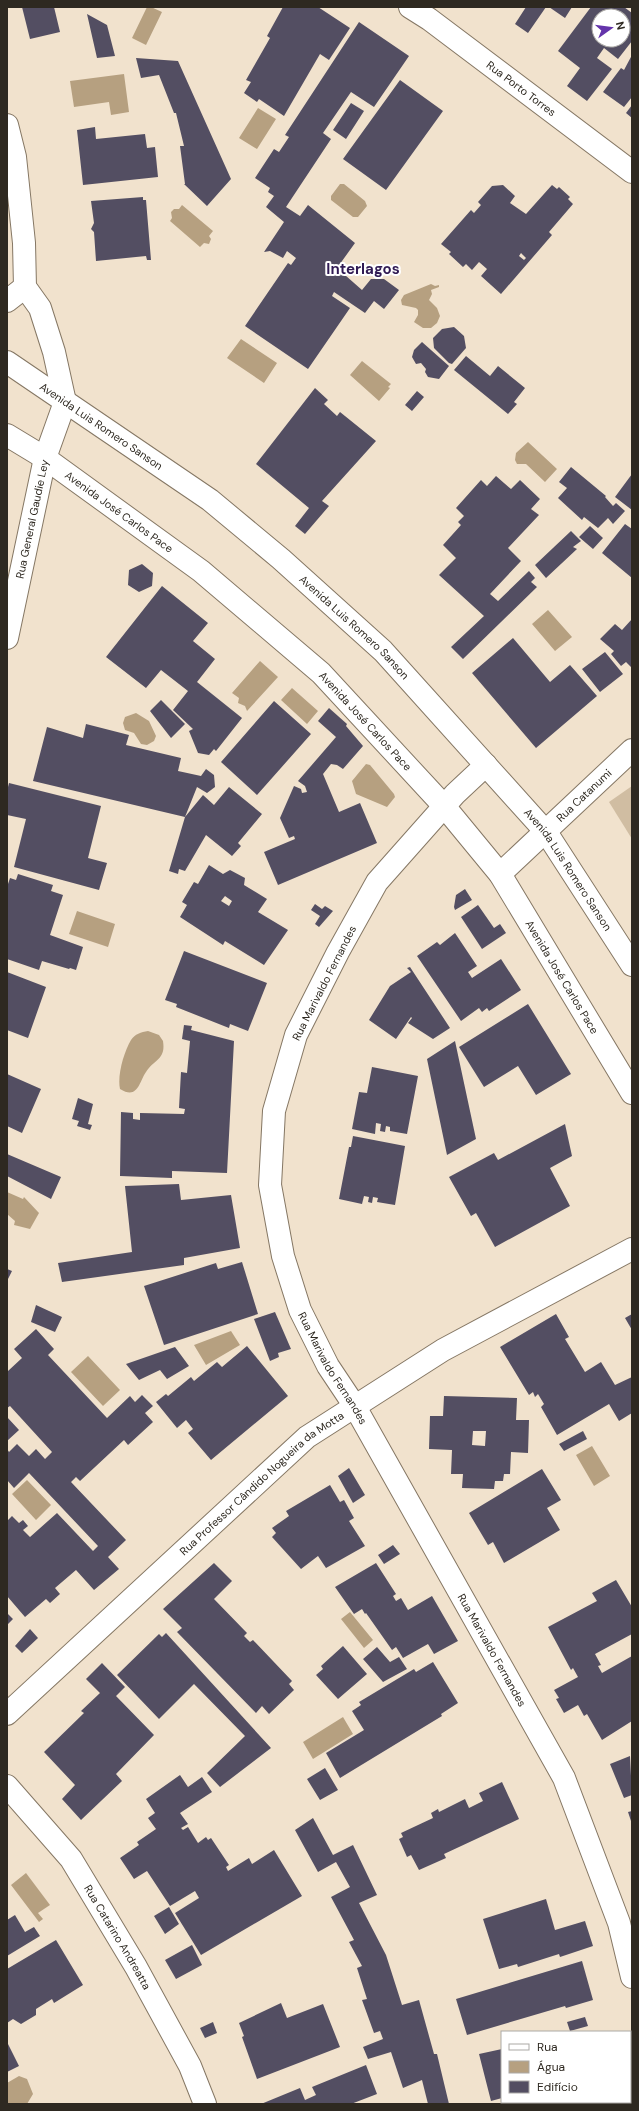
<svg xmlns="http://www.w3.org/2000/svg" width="639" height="2111" viewBox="0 0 639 2111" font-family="'DM Sans',sans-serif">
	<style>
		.green { fill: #d0bda2 }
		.water { fill: #b6a080 }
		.building { fill: #534e62; fill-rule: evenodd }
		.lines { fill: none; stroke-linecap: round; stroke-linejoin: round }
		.minor-casing { stroke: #857764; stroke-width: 24 }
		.major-casing { stroke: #857764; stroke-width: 24 }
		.minor { stroke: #fff; stroke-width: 22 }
		.major { stroke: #fff; stroke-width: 22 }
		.labels { text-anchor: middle; stroke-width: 4; stroke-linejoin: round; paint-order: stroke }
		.street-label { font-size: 11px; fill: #2e2921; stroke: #fff }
		.district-label { font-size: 15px; font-weight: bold; fill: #301a53; stroke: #fff }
	</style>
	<rect width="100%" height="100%" fill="#f1e2cd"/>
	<path class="green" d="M632 786V839L609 802Z"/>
	<path class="water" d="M147 7H151L162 12 146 45 132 38Z
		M124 74 129 112 111 115 109 102 74 107 70 81Z
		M258 108 276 119 257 149 239 138Z
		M340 184H344L365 201 367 206 358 217H353L331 200V196Z
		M182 205 213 231 209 236 211 239 209 244 204 243 200 247 170 221 172 218 171 212 174 209H179Z
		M431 284 435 286 439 285V287L431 290 432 294 429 300 437 308 440 316 437 323 431 328H423L414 322 418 315V310L416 308 402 305 401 300 404 295Z
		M241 339 277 363 264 383 227 358Z
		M362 361 391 384 388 387 390 388 379 401 350 375Z
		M528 442 557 469 545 482 526 464H517L515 460 516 453Z
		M548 610 572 637 555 651 532 624Z
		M260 661 278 677 247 711 245 706 238 703 239 698 232 693Z
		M292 688 318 711 307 724 281 700Z
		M136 713 149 721 156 736 154 741 147 745 141 744 134 733 125 730 123 723 125 717Z
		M366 764 370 765 394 794 395 797 387 807 356 794 352 781Z
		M77 911 115 924 108 947 69 934Z
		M148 1031 159 1035 163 1041C166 1060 154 1059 146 1072 139 1082 138 1100 120 1089 117 1075 124 1052 131 1040 135 1034 141 1032 148 1031Z
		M7 1192 23 1199 24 1197 39 1213 30 1229 14 1225 15 1221 7 1214Z
		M231 1331 240 1345 206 1365 194 1345Z
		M88 1356 120 1390 103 1406 71 1372Z
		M592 1446 610 1476 594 1486 576 1455Z
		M27 1480 51 1505 36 1520 12 1494Z
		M350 1612 373 1640 364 1648 341 1619Z
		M343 1717 353 1734 313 1759 303 1742Z
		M26 1873 50 1905 38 1913 43 1919 39 1922 11 1885Z
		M19 2076 27 2079 33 2094 27 2104H7V2083Z"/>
	<path class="building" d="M22 7H54L60 32 30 39Z
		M283 7H318L350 28 329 60 320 54 284 116 259 99 257 102 244 93 251 82 246 80 270 38 267 36Z
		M526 7H546L528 33 515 24Z
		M549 7H572L565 18Z
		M591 7H624L632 13V41L618 59 604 48 597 58 612 69 587 101 567 86 580 68 558 51ZM599 16H623V40H599Z
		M87 14 107 25 115 56 97 58Z
		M359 22 409 56 374 107 351 92 323 133 331 139 286 207 300 216 308 205 355 243 337 268 362 290 371 279H384L399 290 384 309 374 301 365 313 334 292 332 296 350 308 308 369 245 326 288 263 291 265 296 258 287 251 283 258 270 251 264 252 284 222 266 207 274 196 268 192 270 188 255 178 274 149 279 152 289 137 285 135Z
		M632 55V97L624 107 603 92 621 68 624 70Z
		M136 58 178 61 231 179 207 206 184 184H185L180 146H184L176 113H174L159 75 141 78Z
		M400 80 443 111 386 190 343 159Z
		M351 103 364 111 346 139 333 130Z
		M632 105V118L626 113Z
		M95 127 96 139 145 134 147 148 155 147 158 177 83 185 77 130Z
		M503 185 515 196 510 203 526 214 552 185 557 189 559 187 570 197 568 199 573 204 549 232 552 235 501 294 481 276 487 269 479 262 472 270 466 264 463 267 449 254 451 252 441 244 471 210 474 213 481 205 478 202 492 186ZM521 253 526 258 524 260 519 256Z
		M143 197V200H146L151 260H147L146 256 96 261 94 232 91 229 94 223 91 201Z
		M454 327 464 336 466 348 452 364 449 363 434 348 433 338 442 329Z
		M422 342 449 366 439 379 428 377 425 372 426 369 421 363 416 364 412 357 414 350Z
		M466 356 490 376 498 366 525 388 514 402 517 404 508 414 454 370Z
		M315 388 328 400 324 404 337 416 340 412 376 441 322 501 329 506 305 534 295 526 309 508 256 464Z
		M417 391 424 397 412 411 405 405Z
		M571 467 606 496 605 497 613 506 616 503 625 511 613 524 608 518 598 528 584 517 582 520 558 498 567 488 559 482Z
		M632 474V510L615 497Z
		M496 476 511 489 520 480 540 499 531 509 539 515 508 548 521 561 490 594 498 601 529 571 535 578 531 582 537 587 463 659 451 647 484 616 439 575 456 558 443 545 461 525 458 522 464 516 456 508 481 480 487 486Z
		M625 524 632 529V578L602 553Z
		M590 526 603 538 593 549 579 537Z
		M571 531 581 541 573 547 577 549 546 578 535 565Z
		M142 564 153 573 152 586 139 592 128 585 129 570Z
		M162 586 208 623 193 641 215 659 197 682 242 718 216 751 214 749 209 755 198 753 189 731 193 729 173 710 188 691 161 670 146 688 106 657Z
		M632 619V668L626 662 621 666 611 654 614 651 600 639 615 624 622 630Z
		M513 638 550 682 570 665 597 696 536 748 472 673Z
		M605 652 623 674 600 692 582 669Z
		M161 700 185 724 171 738 150 711Z
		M274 701 311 734 257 795 221 762Z
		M329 708 347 724 346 726 363 746 343 769 337 765 331 764 323 774 339 812 360 803 377 843 278 885 264 852 295 839 294 836 289 838 280 818 294 786 301 789 302 793 307 792 305 786 298 781 336 737 318 721Z
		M86 724 129 735 126 745 181 758 178 771 201 776 206 769 214 775 215 787 207 793 197 787 185 817 33 781 47 727 83 738Z
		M9 783 101 806 88 858 107 863 99 890 14 867 26 819 7 815V791Z
		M229 787 262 814 238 843 241 846 232 856 206 835 185 871 179 869 178 874 169 871 185 817 203 795 214 805Z
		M209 865 223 874 230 870 245 878 244 885 267 899 258 912 288 930 264 965 225 941 223 945 180 917 187 905 182 902 194 882 198 884ZM225 896 232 901 229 906 221 901Z
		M18 874 53 885 51 891 63 895 50 935 83 947 76 970 70 968 69 969 42 961 39 970 7 959V887L10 878 16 880Z
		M465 889 472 900 455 910 454 907 456 895Z
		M315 904 322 909 325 906 333 911 319 927 315 924 320 916 311 910Z
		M478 905 494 928 500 924 506 933 482 949 461 917Z
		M455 933 477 966 468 972 472 978 501 959 521 990 489 1011 487 1008 482 1012 479 1008 461 1021 417 956 437 942 440 945Z
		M184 951 267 983 248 1031 230 1024 229 1028 176 1007 177 1004 165 1000Z
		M410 967 450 1028 433 1039 408 1023 412 1018 411 1017 396 1039 369 1020 390 986 411 972 407 968Z
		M7 972 46 987 28 1038 7 1030Z
		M528 1004 571 1074 536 1095 518 1066 484 1087 459 1047Z
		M184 1025 192 1026 191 1030 234 1041 227 1173 172 1171V1178L120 1176 121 1112 133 1113V1119L140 1120V1113L184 1114 185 1109 179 1108 181 1072 187 1073 190 1041 182 1039Z
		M455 1041 476 1139 447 1155 427 1059Z
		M372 1067 418 1076 407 1134 390 1131V1127L386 1126 385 1132 380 1131 381 1124 376 1123 375 1134 352 1129 359 1092 367 1093Z
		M7 1074 41 1089 22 1133 7 1126Z
		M78 1098 93 1104 88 1124 92 1125 90 1130 77 1126 79 1121 72 1119Z
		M565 1124 572 1156 550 1168 570 1206 495 1247 476 1213 471 1216 449 1177 494 1153 498 1160Z
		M353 1136 405 1146 395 1205 377 1202 378 1198 373 1197 372 1203 368 1202 369 1197 364 1196 362 1204 339 1199 349 1147H351Z
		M7 1154 61 1177 51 1199 7 1176Z
		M179 1184 181 1200 231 1195 240 1248 184 1258V1265L62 1282 58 1263 132 1252 125 1186Z
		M242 1262 258 1314 164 1345 144 1286 216 1263 218 1269Z
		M7 1269 12 1271 7 1281Z
		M36 1305 62 1317 55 1332 31 1322Z
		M275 1312 291 1349 278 1353 279 1357 270 1361 254 1319Z
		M556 1314 569 1337 565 1339 585 1372 601 1362 615 1385 632 1377V1413L619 1421 609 1404 557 1435 541 1407 544 1404 538 1394 535 1397 533 1392 529 1395 500 1347Z
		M632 1314V1330L625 1318Z
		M36 1329 54 1349 48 1355 107 1418 130 1396 135 1402 142 1395 153 1406 145 1413 153 1422 128 1445 124 1440 80 1481 76 1477 71 1482 126 1540 108 1557 119 1569 94 1590 76 1570 55 1588 60 1594 50 1603 46 1599 25 1617 7 1596V1521L12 1516 19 1523 23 1520 28 1526 23 1530 30 1537 57 1513 93 1551 98 1546 29 1473 14 1488 7 1480V1449L9 1452 17 1444 29 1456 36 1449 45 1459 52 1452 10 1406 7 1408V1369L8 1371 22 1358 14 1349Z
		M247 1346 288 1396 211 1460 188 1433 193 1429 186 1420 177 1428 156 1402 166 1394 168 1396 191 1377 194 1381 217 1362 222 1367Z
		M175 1347 189 1366 167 1379 160 1370 139 1380 126 1364Z
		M444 1396 517 1398 516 1420H529L528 1453 511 1452 510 1474H504L503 1481H495L494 1489 462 1488 463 1474H451L452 1450 429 1449 430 1416H443ZM473 1431H486L485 1446 472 1445Z
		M7 1417 19 1430 7 1441Z
		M583 1431 587 1439 564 1451 559 1444Z
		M349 1468 365 1495 353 1503 338 1476Z
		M542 1469 561 1500 547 1508 560 1530 504 1563 493 1542 488 1545 469 1513Z
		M330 1485 340 1502 344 1500 354 1518 349 1521 365 1546 326 1568 318 1556 301 1569 272 1537 276 1533 272 1528 289 1516 286 1511Z
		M393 1545 400 1554 384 1564 378 1555Z
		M214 1563 232 1581 214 1599 247 1633 244 1636 250 1642 253 1640 292 1681 289 1684 294 1690 269 1714 262 1706 256 1713 177 1632 182 1628 163 1609Z
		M376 1563 396 1594 393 1596 396 1601 401 1598 408 1610 432 1596 458 1641 434 1654 428 1644 403 1658 396 1647 392 1650 366 1613 365 1614 362 1609 354 1614 335 1587Z
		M616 1580 632 1607V1634L595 1654 601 1665 598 1666 602 1673 632 1656V1721L602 1740 587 1714 584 1716 578 1705 564 1713 556 1699 559 1698 554 1690 578 1677 573 1668 571 1670 548 1627 597 1601 592 1593Z
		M7 1613 13 1619 7 1625Z
		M30 1629 38 1638 22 1653 15 1646Z
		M166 1633 271 1748 220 1787 207 1773 245 1736 194 1684 159 1719 117 1675 159 1634 162 1637Z
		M343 1646 367 1674 338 1699 316 1675 323 1669 321 1666Z
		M377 1647 390 1662 399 1657 407 1669 383 1682 363 1659Z
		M433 1662 458 1703 441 1714 442 1716 340 1778 326 1753 364 1730 352 1711 361 1705 359 1702 414 1669 416 1672Z
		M102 1663 125 1687 116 1696 154 1735 116 1774 122 1781 81 1820 62 1799 75 1785 44 1752 84 1713 81 1711 100 1693 86 1679Z
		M630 1756 632 1795 624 1798 610 1764Z
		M325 1768 338 1790 320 1800 307 1779Z
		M180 1775 188 1787 202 1777 212 1792 180 1813 188 1824 181 1828 183 1830 188 1827 198 1843 206 1837 208 1840 211 1838 229 1865 226 1867 228 1871 249 1858 252 1864 274 1850 302 1896 201 1955 175 1913 199 1898 195 1891 170 1906 147 1871 134 1879 120 1858 139 1845 137 1842 156 1829 148 1818 155 1813 146 1799Z
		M502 1782 519 1819 444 1854 446 1858 419 1870 411 1855 407 1857 399 1839 403 1837 401 1833 433 1818 431 1813 438 1809 439 1812 465 1799 469 1808 483 1801 479 1793Z
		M632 1811V1824L628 1812Z
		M313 1818 333 1855 353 1845 377 1895 359 1903 386 1955 402 2005 419 2000 434 2054H437L449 2104H428L422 2080 403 2088 391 2052 368 2059 363 2047 383 2039 380 2031 374 2033 362 2000 367 1999 357 1968 362 1966 349 1942 354 1940 331 1897 350 1887 336 1862 318 1872 295 1830Z
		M546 1899 555 1930 585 1921 593 1946 560 1957 559 1954 518 1967 517 1964 499 1969 483 1919Z
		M169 1907 179 1924 165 1934 154 1916Z
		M15 1915 25 1932 34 1927 40 1936 7 1956V1920Z
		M56 1940 83 1985 54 2003 52 1999 36 2009V2015L21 2024 13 2019 7 2023V1969Z
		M192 1945 202 1965 176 1979 165 1960Z
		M582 1961 593 2000 566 2008 565 2006 467 2035 456 1999Z
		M281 2003 287 2018 323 2004 340 2047 257 2079 242 2037 244 2036 239 2023Z
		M585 2017 588 2026 570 2031 567 2022Z
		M213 2022 217 2033 205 2038 200 2028Z
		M7 2042 19 2066 7 2072Z
		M502 2049V2098L491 2101 479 2054Z
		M366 2065 377 2094 351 2104H261L300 2088 305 2100 316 2095 312 2087Z"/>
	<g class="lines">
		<g class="minor-casing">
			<g id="minor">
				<path id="s1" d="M410 7 429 19 632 172"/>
				<path d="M7 125 15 157 24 243 25 287 40 308 54 352 65 402 45 458 7 638"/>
				<path d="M7 301 25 287"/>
				<path id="s2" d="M486 765 455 794 377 882 338 952 296 1035 274 1111 270 1185 283 1256 300 1310 328 1366 354 1405 564 1778 619 1923 632 1977"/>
				<path id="s3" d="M500 874 632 750"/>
				<path id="s4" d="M7 1714 307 1437 443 1350 632 1249"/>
				<path id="s5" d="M7 1786 71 1859 136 1967 190 2066 205 2104"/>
			</g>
		</g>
		<g class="major-casing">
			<g id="major">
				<path id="s6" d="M7 362 210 500 281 559 383 651 546 832 632 965"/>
				<path id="s7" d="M7 435 45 458 201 571 321 673 444 806 500 874 632 1093"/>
			</g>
		</g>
		<use href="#minor" class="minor"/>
		<use href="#major" class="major"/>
	</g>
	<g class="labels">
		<g class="street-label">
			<text dy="4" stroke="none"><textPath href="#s1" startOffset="138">Rua Porto Torres</textPath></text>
			<text dy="4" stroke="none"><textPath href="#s6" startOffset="114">Avenida Luis Romero Sanson</textPath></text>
			<text dy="4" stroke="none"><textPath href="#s7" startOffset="136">Avenida José Carlos Pace</textPath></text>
			<text transform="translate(32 519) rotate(-78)" y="4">Rua General Gaudie Ley</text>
			<text dy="4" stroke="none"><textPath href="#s6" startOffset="438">Avenida Luis Romero Sanson</textPath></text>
			<text dy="4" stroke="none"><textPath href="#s7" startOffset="460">Avenida José Carlos Pace</textPath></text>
			<text dy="4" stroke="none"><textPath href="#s3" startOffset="115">Rua Catanumi</textPath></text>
			<text dy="4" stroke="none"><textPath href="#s6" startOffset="762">Avenida Luis Romero Sanson</textPath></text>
			<text dy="4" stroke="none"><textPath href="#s7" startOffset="784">Avenida José Carlos Pace</textPath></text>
			<text transform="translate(324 983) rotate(-63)" y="4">Rua Marivaldo Fernandes</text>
			<text dy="4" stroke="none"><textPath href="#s2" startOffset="682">Rua Marivaldo Fernandes</textPath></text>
			<text dy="4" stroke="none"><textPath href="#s4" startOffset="344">Rua Professor Cândido Nogueira da Motta</textPath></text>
			<text dy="4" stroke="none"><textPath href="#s2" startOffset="1006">Rua Marivaldo Fernandes</textPath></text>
			<text dy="4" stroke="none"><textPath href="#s5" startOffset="188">Rua Catarino Andreatta</textPath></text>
		</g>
		<g class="district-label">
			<text x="363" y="274">Interlagos</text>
		</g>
	</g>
	<rect width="639" height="2111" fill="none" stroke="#2e2921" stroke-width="16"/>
	<rect x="501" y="2031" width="130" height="72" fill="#ffffff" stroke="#aba9a6"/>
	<rect x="509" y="2044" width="20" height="6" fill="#ffffff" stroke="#aba9a6"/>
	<text x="537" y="2051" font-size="12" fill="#2e2921">Rua</text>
	<rect x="509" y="2061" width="20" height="12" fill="#b6a080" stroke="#aba9a6"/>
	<text x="537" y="2071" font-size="12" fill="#2e2921">Água</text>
	<rect x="509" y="2081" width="20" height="12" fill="#534e62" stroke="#aba9a6"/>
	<text x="537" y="2091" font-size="12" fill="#2e2921">Edifício</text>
	<g transform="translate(611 28) rotate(76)"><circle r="19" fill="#ffffff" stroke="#aba9a6"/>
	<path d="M0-3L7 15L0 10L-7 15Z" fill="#6434ab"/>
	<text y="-6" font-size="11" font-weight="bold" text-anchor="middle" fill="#2e2921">N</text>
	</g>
</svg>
